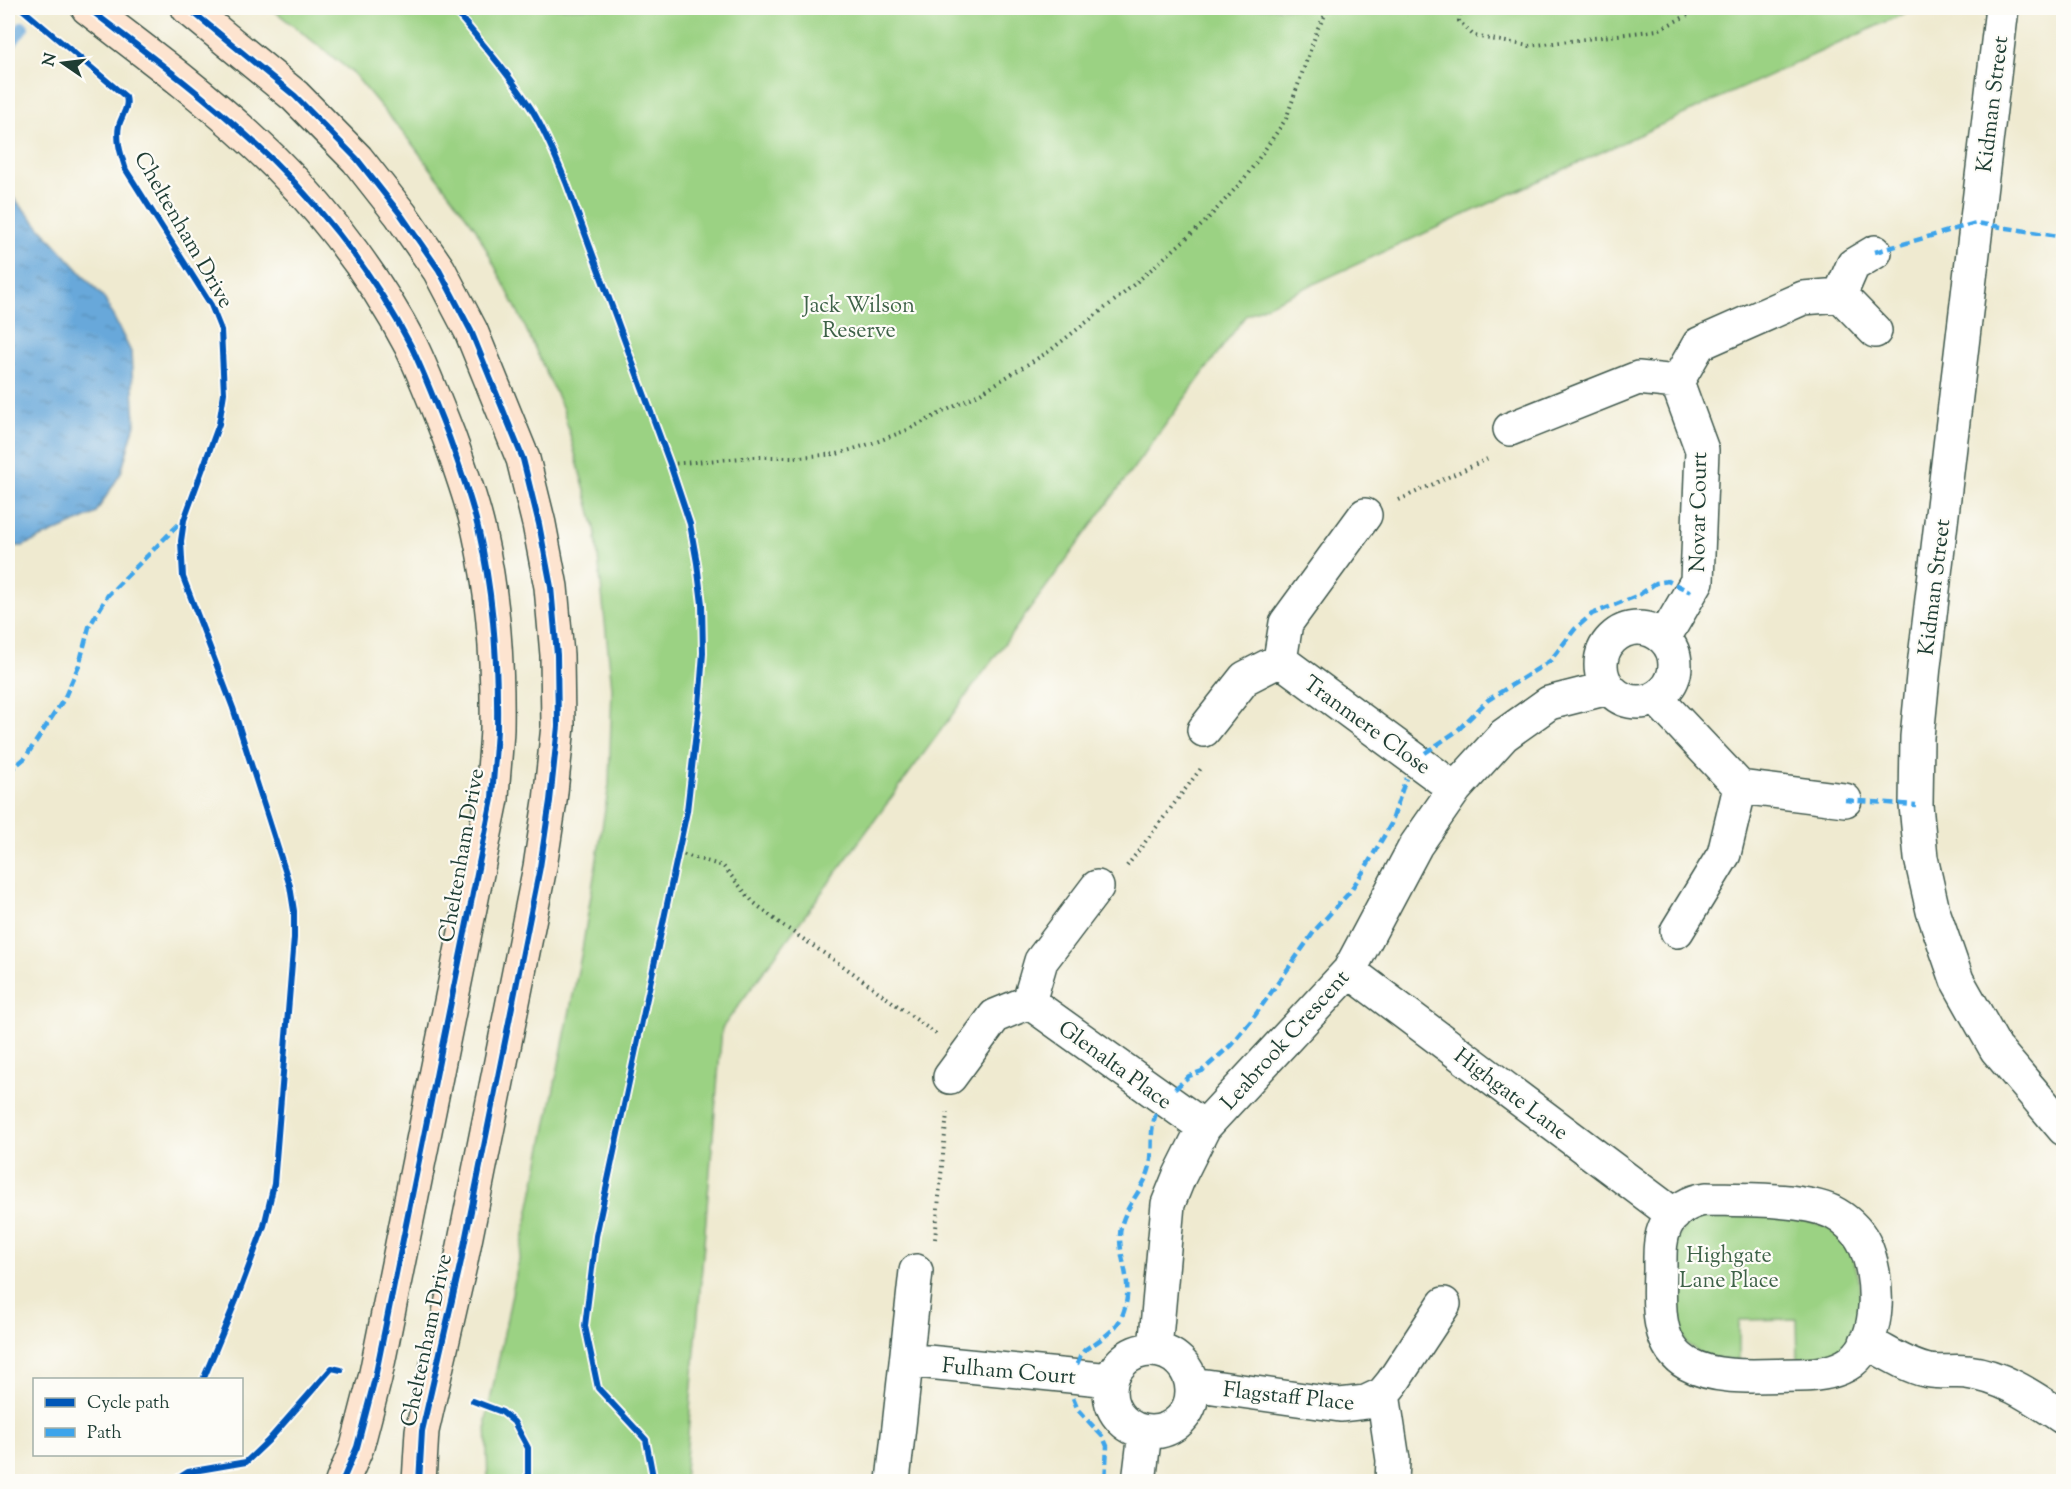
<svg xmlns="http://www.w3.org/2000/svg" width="2071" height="1489" viewBox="0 0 2071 1489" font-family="'Sorts Mill Goudy',serif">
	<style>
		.park { fill: #9bd283; stroke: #5d885c; stroke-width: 1.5 }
		.water { fill: url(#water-ripples); stroke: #437287; stroke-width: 1.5 }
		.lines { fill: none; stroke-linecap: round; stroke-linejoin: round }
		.stream { stroke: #67a8da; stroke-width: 12 }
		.minor-casing { stroke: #3e574b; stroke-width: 36 }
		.secondary-casing { stroke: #3e574b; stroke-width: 36 }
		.path { stroke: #3e574b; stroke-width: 4; stroke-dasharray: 1.5 4.5; stroke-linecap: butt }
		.minor { stroke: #fff; stroke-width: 33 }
		.secondary { stroke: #fde4d0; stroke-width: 33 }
		.quiet { stroke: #3da4eb; stroke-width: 4.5; stroke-dasharray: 9 4.5; stroke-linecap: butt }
		.cycleway-casing { stroke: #fdfcf7; stroke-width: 10 }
		.cycleway { stroke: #0057b8; stroke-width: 6 }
		.labels { text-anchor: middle; stroke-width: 4.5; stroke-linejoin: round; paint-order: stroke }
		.street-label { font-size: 22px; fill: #1f3d34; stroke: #fdfcf7 }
		.park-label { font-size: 22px; fill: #3e6248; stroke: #fdfcf7 }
	</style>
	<defs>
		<pattern id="water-ripples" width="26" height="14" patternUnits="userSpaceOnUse" patternTransform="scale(1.5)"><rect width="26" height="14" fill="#67a8da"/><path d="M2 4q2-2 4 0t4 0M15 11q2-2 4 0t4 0" fill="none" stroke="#548ab2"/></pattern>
	</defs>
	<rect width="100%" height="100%" fill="#fdfcf7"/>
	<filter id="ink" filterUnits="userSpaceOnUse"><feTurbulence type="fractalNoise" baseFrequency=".0167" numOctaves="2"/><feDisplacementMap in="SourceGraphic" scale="12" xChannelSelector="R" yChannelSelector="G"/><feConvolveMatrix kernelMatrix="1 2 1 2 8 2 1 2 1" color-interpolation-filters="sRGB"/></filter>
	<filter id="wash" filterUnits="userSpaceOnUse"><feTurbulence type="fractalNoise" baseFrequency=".008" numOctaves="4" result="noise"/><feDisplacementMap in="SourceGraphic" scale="24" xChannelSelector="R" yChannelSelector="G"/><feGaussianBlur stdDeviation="1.35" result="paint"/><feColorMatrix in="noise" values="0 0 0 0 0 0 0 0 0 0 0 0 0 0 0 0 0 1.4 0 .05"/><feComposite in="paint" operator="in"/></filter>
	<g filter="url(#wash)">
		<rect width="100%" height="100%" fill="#efead0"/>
		<path class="park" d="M271 8H1916L1246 315 722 1028 684 1482 488 1481 486 1421 581 956 609 785 612 688 595 528 563 409 519 314 476 229 413 145 353 73Z
			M1717 1212C1750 1215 1797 1213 1827 1227 1862 1244 1875 1325 1842 1349 1829 1359 1813 1358 1798 1360L1797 1319 1739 1320V1360L1707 1358 1687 1344 1675 1322 1676 1240 1685 1226 1697 1216Z"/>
		<path class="water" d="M8 192 104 298 131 352 135 424 121 473 95 514 23 546H8Z"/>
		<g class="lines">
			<path class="stream" d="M8 47 23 27"/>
		</g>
	</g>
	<g filter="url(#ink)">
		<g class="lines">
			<g class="minor-casing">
				<path id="minor" d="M2002 8 1924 666 1917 737 1916 805 1921 858 1933 911 1957 980 1996 1049 2064 1129
					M1875 331 1840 295 1853 265 1875 252
					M1510 429 1638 378 1677 382 1699 344 1803 298 1840 295
					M1601 665a37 37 0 1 1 74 0a37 37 0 1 1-74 0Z
					M1664 638 1697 581 1702 450 1677 382
					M1280 660 1455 789
					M1656 698 1740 787 1845 800
					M1204 730 1245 678 1280 660 1286 623 1365 515
					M1677 931 1724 854 1740 787
					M1349 971 1674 1215
					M1029 1002 1204 1127
					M950 1077 995 1016 1029 1002 1041 961 1097 887
					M1706 1199C1741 1200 1801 1198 1832 1212 1844 1218 1858 1230 1864 1243 1879 1274 1883 1338 1851 1362 1837 1372 1817 1375 1799 1375 1766 1375 1718 1381 1688 1364 1655 1346 1659 1301 1660 1270 1660 1255 1659 1239 1666 1225 1675 1210 1690 1201 1706 1199Z
					M1866 1342C1885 1351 1904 1365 1925 1370 1939 1374 1953 1370 1967 1372 2003 1376 2034 1398 2064 1418
					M1155 1349 1168 1204 1179 1177 1204 1127 1349 971 1416 845 1455 789 1504 735 1549 703 1608 688
					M1110 1391a41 41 0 1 1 82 0a41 41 0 1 1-82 0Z
					M907 1360 1111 1380
					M1192 1384 1340 1405 1366 1402 1383 1394 1392 1383 1444 1304
					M1383 1394 1393 1460 1392 1482
					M893 1481 916 1271
					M1139 1482 1145 1432"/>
			</g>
			<g class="secondary-casing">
				<path id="secondary" d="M88 8C141 49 196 89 246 135 312 194 370 267 411 346 425 375 437 407 449 437 460 468 472 500 479 532 493 594 498 665 497 729 496 752 493 776 492 799L375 1378 357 1447 342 1482
					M188 8 295 96 357 159 401 215 439 270 471 331 523 459 539 524 551 587 557 655 558 726 550 801 540 867 461 1261 422 1431 419 1482"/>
			</g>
			<path class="path" d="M1461 8 1459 21 1474 36 1529 46 1658 30 1702 8
				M670 464 754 457H799L837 454 876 442 907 430 977 395 1048 352 1123 294 1204 223 1245 178 1286 119 1318 28 1329 8
				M1399 500 1487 459
				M678 853 723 866 753 902 778 922 853 973 936 1034
				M1127 866 1202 767
				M935 1239 947 1113"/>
			<use href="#minor" class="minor"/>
			<use href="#secondary" class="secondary"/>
			<path class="quiet" d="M1875 252 1976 223 2064 237
				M1425 753 1457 731 1488 700 1550 661 1575 629 1592 614 1639 595 1656 583 1668 581 1691 592
				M8 772 25 758 64 699 79 665 89 627 108 595 182 521
				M1845 800 1916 805
				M1175 1089 1189 1076 1202 1071 1231 1045 1251 1021 1316 929 1348 894 1363 872 1391 824 1406 778
				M1077 1364C1079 1361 1080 1355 1083 1352 1085 1349 1090 1346 1094 1344 1107 1335 1119 1327 1124 1311 1133 1283 1121 1265 1120 1239 1119 1213 1139 1196 1148 1173 1155 1153 1148 1133 1156 1114
				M1073 1398 1078 1410 1103 1437 1107 1446 1105 1482
				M893 1481 894 1482"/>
			<g class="cycleway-casing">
				<path id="cycleway" d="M21 8 126 97C129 107 122 115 119 125 116 141 121 155 126 170L211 305 221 330 224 393 219 424 184 520 181 541 183 577 233 708 290 886 294 911V938L274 1184 264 1226 237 1298 203 1380
					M88 8C141 49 196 89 246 135 312 194 370 267 411 346 425 375 437 407 449 437 460 468 472 500 479 532 493 594 498 665 497 729 496 752 493 776 492 799L375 1378 357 1447 342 1482
					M188 8 295 96 357 159 401 215 439 270 471 331 523 459 539 524 551 587 557 655 558 726 550 801 540 867 461 1261 422 1431 419 1482
					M453 8C480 41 509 74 532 110 546 133 556 158 566 182L670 464 690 524 697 563 702 604 703 653 699 706 687 811 596 1236 585 1326 598 1388 646 1440 654 1482
					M473 1401 502 1412 514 1422 528 1448V1482
					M172 1482 188 1472 246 1462 268 1441 332 1368 341 1370"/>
			</g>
			<use href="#cycleway" class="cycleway"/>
		</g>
	</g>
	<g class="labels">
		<g class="street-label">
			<text transform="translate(1991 104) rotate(-83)" y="8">Kidman Street</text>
			<text transform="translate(185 229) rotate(60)" y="8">Cheltenham Drive</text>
			<text transform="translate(1697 512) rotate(-89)" y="8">Novar Court</text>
			<text transform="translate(1933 587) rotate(-83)" y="8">Kidman Street</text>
			<text transform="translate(1368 724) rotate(36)" y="8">Tranmere Close</text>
			<text transform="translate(460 855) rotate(-80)" y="8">Cheltenham Drive</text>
			<text transform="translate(1284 1039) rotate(-48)" y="8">Leabrook Crescent</text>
			<text transform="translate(1116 1064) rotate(36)" y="8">Glenalta Place</text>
			<text transform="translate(1512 1093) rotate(37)" y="8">Highgate Lane</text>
			<text transform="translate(425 1340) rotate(-78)" y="8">Cheltenham Drive</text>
			<text transform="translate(1009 1370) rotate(5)" y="8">Fulham Court</text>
			<text transform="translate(1289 1395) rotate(6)" y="8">Flagstaff Place</text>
		</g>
		<g class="park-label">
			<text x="859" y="312">Jack Wilson<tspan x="859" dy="25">Reserve</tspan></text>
			<text x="1729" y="1262">Highgate<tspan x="1729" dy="25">Lane Place</tspan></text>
		</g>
	</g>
	<rect width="2071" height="1489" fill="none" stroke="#fdfcf7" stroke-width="30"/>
	<rect x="33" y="1378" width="210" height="78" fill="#fdfcf7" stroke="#a4b0a9" stroke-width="1.5"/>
	<rect x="45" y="1398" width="30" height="9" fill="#0057b8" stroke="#a4b0a9" stroke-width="1.5"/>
	<text x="87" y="1408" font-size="18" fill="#1f3d34">Cycle path</text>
	<rect x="45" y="1428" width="30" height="9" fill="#3da4eb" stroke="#a4b0a9" stroke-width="1.5"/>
	<text x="87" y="1438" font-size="18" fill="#1f3d34">Path</text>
	<g transform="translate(63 63) rotate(284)" stroke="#fdfcf7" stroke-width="4.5" paint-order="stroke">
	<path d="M0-4.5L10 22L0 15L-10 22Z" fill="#1f3d34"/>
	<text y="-9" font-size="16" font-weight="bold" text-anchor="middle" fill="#1f3d34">N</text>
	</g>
</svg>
